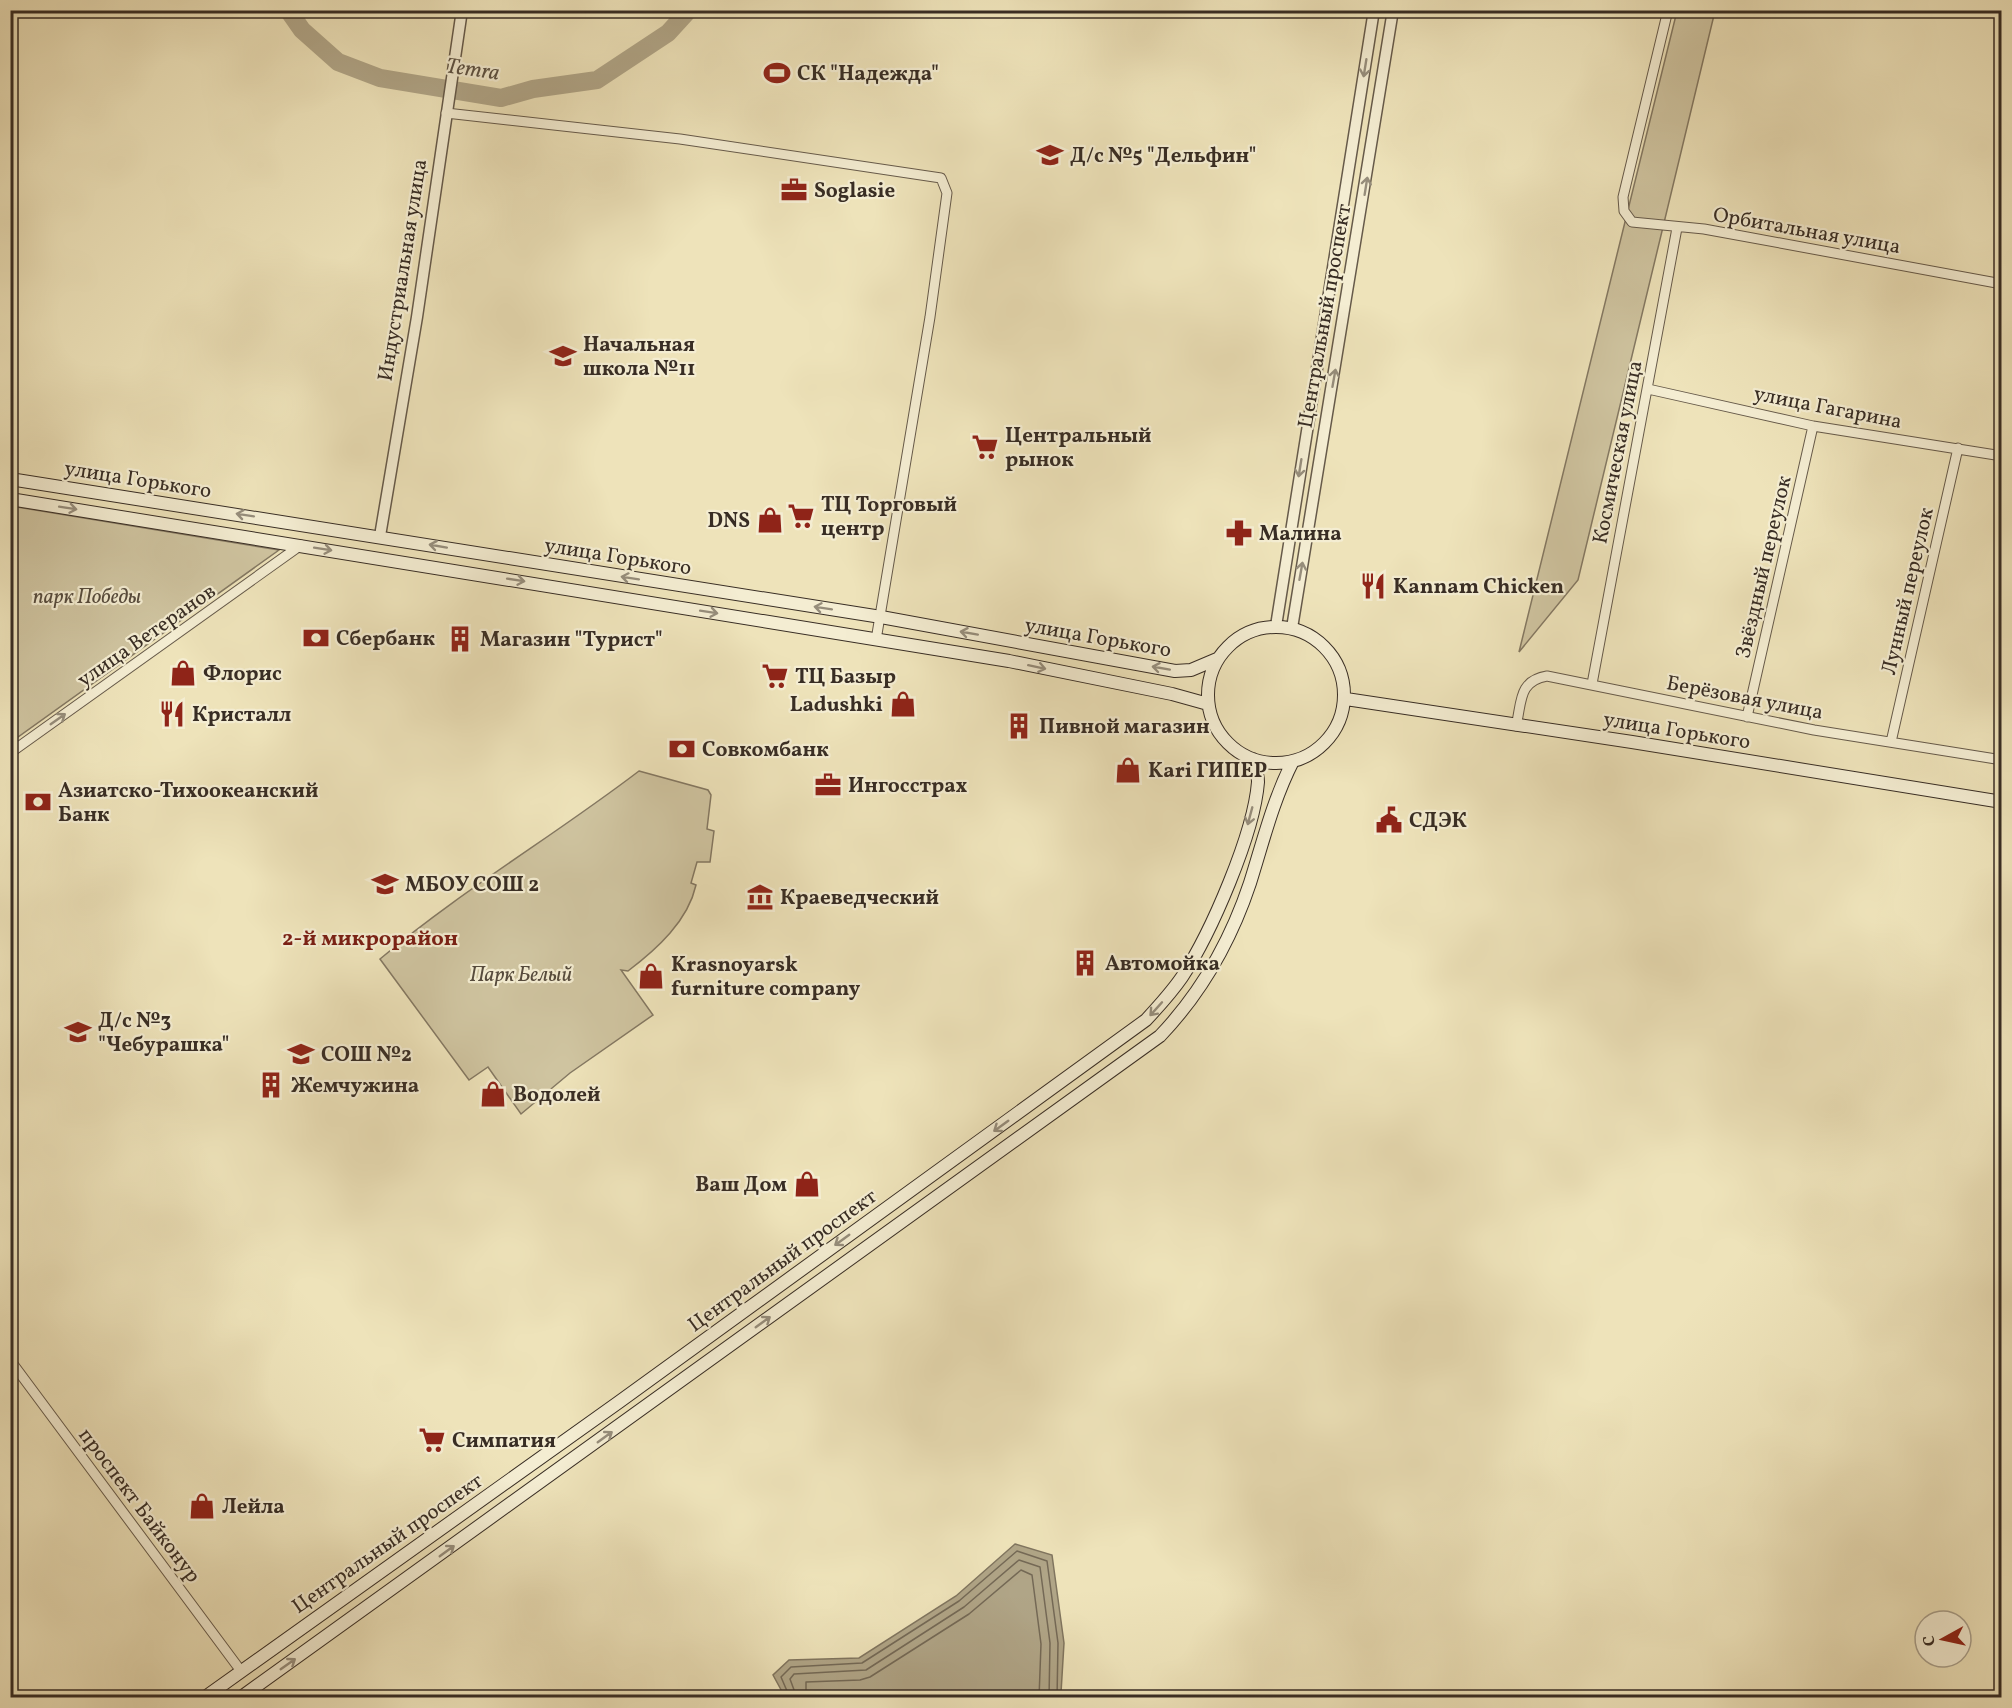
<svg xmlns="http://www.w3.org/2000/svg" width="2012" height="1708" viewBox="0 0 2012 1708" font-family="Vollkorn,serif">
	<style>
		.green { fill: #cfc4a0; stroke: #847862; stroke-width: 1.5 }
		.water { fill: #b0a587; stroke: #80755f; stroke-width: 1.5 }
		.lines { fill: none; stroke-linecap: round; stroke-linejoin: round }
		.shore { stroke: #746956; stroke-width: 1.5 }
		.river { stroke: #b0a587; stroke-width: 18 }
		.minor-casing { stroke: #665a4a; stroke-width: 11 }
		.tertiary-casing { stroke: #665a4a; stroke-width: 13 }
		.secondary-casing { stroke: #382d24; stroke-width: 14 }
		.minor { stroke: #f4edd2; stroke-width: 9 }
		.tertiary { stroke: #f4edd2; stroke-width: 10 }
		.secondary { stroke: #f4edd2; stroke-width: 12 }
		.oneway { stroke: #968d7b }
		.labels { text-anchor: middle; stroke-width: 4.5; stroke-linejoin: round; paint-order: stroke }
		.poi-label { font-size: 21px; font-weight: bold; fill: #382d24; stroke: #f4edd2; text-anchor: start }
		.street-label { font-size: 21px; fill: #382d24; stroke: #f4edd2 }
		.park-label { font-size: 21px; font-style: italic; fill: #564b3d; stroke: #f4edd2 }
		.water-label { font-size: 22px; font-style: italic; fill: #5c5142; stroke: #f4edd2 }
		.neighbourhood-label { font-size: 22px; font-weight: bold; fill: #7a1f14; stroke: #f4edd2 }
	</style>
	<rect width="100%" height="100%" fill="#eee3ba"/>
	<filter id="stains"><feTurbulence type="fractalNoise" baseFrequency=".00333" numOctaves="4"/><feColorMatrix values="0 0 0 0 .2 0 0 0 0 .09 0 0 0 0 .02 0 0 0 .5 -.17"/></filter>
	<radialGradient id="worn" r=".72"><stop offset=".6" stop-color="#630" stop-opacity="0"/><stop offset="1" stop-color="#630" stop-opacity=".3"/></radialGradient>
	<path class="green" d="M1677 11H1715L1578 580 1519 652Z
		M11 506 279 550 11 742Z
		M639 771 708 790 711 795 707 829 714 831 710 862H697L691 883 696 885C688 921 657 949 628 971L621 970 653 1015 570 1073 521 1114 488 1067 469 1080 380 959C462 890 554 836 639 771Z"/>
	<path class="water" d="M1015 1544 1052 1555 1064 1643 1061 1693 1065 1697H785L773 1675 789 1660 859 1658 956 1596Z"/>
	<g class="lines">
		<path class="shore" d="M790 1698 781 1677 791 1667 862 1663 959 1601 1017 1551 1047 1561 1058 1643 1057 1698
			M797 1698 790 1679 794 1674 866 1670 964 1607 1019 1560 1040 1567 1050 1643 1049 1698
			M806 1698V1682L860 1680 870 1677 969 1614 1021 1570 1032 1575 1041 1644 1039 1698"/>
		<path class="river" d="M288 10 302 30 338 62 380 78 501 98 533 89 597 80 668 33 689 10"/>
		<g class="minor-casing">
			<path id="minor" d="M1668 10 1623 197 1624 211 1632 222 1704 229 2002 284
				M446 113 680 139 941 178 947 193 930 317 876 640
				M1648 389 1813 426 2002 456
				M1592 684 1677 228
				M1747 717 1813 426
				M1516 726C1522 702 1518 681 1547 676L1814 730 2002 760
				M1891 742 1958 448
				M10 753 301 545
				M10 1360 241 1671"/>
		</g>
		<g class="tertiary-casing">
			<path id="tertiary" d="M380 536 417 317 462 10
				M1276 626 1374 10
				M1292 628 1393 10"/>
		</g>
		<g class="secondary-casing">
			<path id="secondary" d="M10 479 881 617 1175 671 1191 670 1217 659
				M10 499 1009 661 1172 694 1208 704
				M1208 695a68 68 0 1 1 136 0a68 68 0 1 1-136 0Z
				M1346 699 1632 742 2002 802
				M204 1698 619 1402 1146 1020C1159 1006 1171 993 1182 977 1211 933 1254 834 1258 782 1258 774 1255 766 1253 759
				M240 1698 1160 1036C1201 993 1231 940 1250 883 1263 842 1273 800 1293 761"/>
		</g>
		<use href="#minor" class="minor"/>
		<use href="#tertiary" class="tertiary"/>
		<use href="#secondary" class="secondary"/>
	</g>
	<defs><path id="oneway-shaft" d="M-6 0H5M1.5-3L5.5 0L1.5 3" fill="none" stroke-width="1.6" stroke-linecap="round" stroke-linejoin="round" transform="scale(1.5)"/></defs>
	<g class="oneway">
		<use href="#oneway-shaft" transform="translate(1365 68) rotate(99)"/>
		<use href="#oneway-shaft" transform="translate(1366 186) rotate(-81)"/>
		<use href="#oneway-shaft" transform="translate(1334 378) rotate(-80)"/>
		<use href="#oneway-shaft" transform="translate(1300 468) rotate(99)"/>
		<use href="#oneway-shaft" transform="translate(68 508) rotate(9)"/>
		<use href="#oneway-shaft" transform="translate(245 515) rotate(-171)"/>
		<use href="#oneway-shaft" transform="translate(438 546) rotate(-170)"/>
		<use href="#oneway-shaft" transform="translate(323 549) rotate(9)"/>
		<use href="#oneway-shaft" transform="translate(1301 571) rotate(-80)"/>
		<use href="#oneway-shaft" transform="translate(630 578) rotate(-171)"/>
		<use href="#oneway-shaft" transform="translate(516 580) rotate(9)"/>
		<use href="#oneway-shaft" transform="translate(823 608) rotate(-171)"/>
		<use href="#oneway-shaft" transform="translate(709 612) rotate(9)"/>
		<use href="#oneway-shaft" transform="translate(969 633) rotate(-170)"/>
		<use href="#oneway-shaft" transform="translate(1037 667) rotate(12)"/>
		<use href="#oneway-shaft" transform="translate(1161 668) rotate(-170)"/>
		<use href="#oneway-shaft" transform="translate(58 719) rotate(-35)"/>
		<use href="#oneway-shaft" transform="translate(1250 816) rotate(105)"/>
		<use href="#oneway-shaft" transform="translate(1156 1009) rotate(132)"/>
		<use href="#oneway-shaft" transform="translate(1001 1126) rotate(144)"/>
		<use href="#oneway-shaft" transform="translate(842 1240) rotate(144)"/>
		<use href="#oneway-shaft" transform="translate(763 1322) rotate(-36)"/>
		<use href="#oneway-shaft" transform="translate(605 1437) rotate(-36)"/>
		<use href="#oneway-shaft" transform="translate(447 1551) rotate(-36)"/>
		<use href="#oneway-shaft" transform="translate(288 1664) rotate(-35)"/>
	</g>
	<defs>
		<g id="stadium-bare" transform="scale(2.07)"><path d="M0-5a6.5 5 0 1 0 0 10a6.5 5 0 1 0 0-10ZM-3.5-1.8h7v3.6h-7Z" fill="#8f2418" stroke="#f4edd2" stroke-width="2.5" paint-order="stroke"/></g>
		<g id="school-bare" transform="scale(2.07)"><path d="M0-5L7-2L0 1L-7-2ZM-4 1L0 2.5L4 1V4Q0 6-4 4Z" fill="#8f2418" stroke="#f4edd2" stroke-width="2.5" paint-order="stroke"/></g>
		<g id="office-bare" transform="scale(2.07)"><path d="M-6-3h4V-5.5h4V-3h4V5H-6ZM-1-4.5V-3h2v-1.5ZM-6 0V1H6V0Z" fill="#8f2418" stroke="#f4edd2" stroke-width="2.5" paint-order="stroke"/></g>
		<g id="supermarket-bare" transform="scale(2.07)"><path d="M-6-5.5h2.5l.6 2H6L4.5 2H-2.5L-4.4-4H-6ZM-1.5 3.2a1.3 1.3 0 1 0 .1 0ZM3 3.2a1.3 1.3 0 1 0 .1 0Z" fill="#8f2418" stroke="#f4edd2" stroke-width="2.5" paint-order="stroke"/></g>
		<g id="shop-bare" transform="scale(2.07)"><path d="M-5-2.5h2.3a2.7 3.5 0 0 1 5.4 0H5L5.5 6h-11ZM-1.5-2.5h3a1.5 2.3 0 0 0-3 0Z" fill="#8f2418" stroke="#f4edd2" stroke-width="2.5" paint-order="stroke"/></g>
		<g id="pharmacy-bare" transform="scale(2.07)"><path d="M-2-6h4v4h4v4h-4v4h-4v-4h-4v-4h4Z" fill="#8f2418" stroke="#f4edd2" stroke-width="2.5" paint-order="stroke"/></g>
		<g id="restaurant-bare" transform="scale(2.07)"><path d="M-5-6h1v4h1v-4h1v4h1v-4h1v5L-1.5 .5V6h-2V.5L-5-1ZM5-6V6H3V1.5H1.5Q1.5-4 5-6Z" fill="#8f2418" stroke="#f4edd2" stroke-width="2.5" paint-order="stroke"/></g>
		<g id="bank-bare" transform="scale(2.07)"><path d="M-6-4H6V4H-6ZM0-2.3a2.3 2.3 0 1 0 0 4.6a2.3 2.3 0 1 0 0-4.6Z" fill="#8f2418" stroke="#f4edd2" stroke-width="2.5" paint-order="stroke"/></g>
		<g id="building-bare" transform="scale(2.07)"><path d="M-4-6H4V6H1V3H-1V6H-4ZM-2.5-4.3h1.7v1.8h-1.7ZM.8-4.3h1.7v1.8H.8ZM-2.5-1h1.7V.8h-1.7ZM.8-1h1.7V.8H.8Z" fill="#8f2418" stroke="#f4edd2" stroke-width="2.5" paint-order="stroke"/></g>
		<g id="civic-bare" transform="scale(2.07)"><path d="M-.6-6.5H3V-4.5H.6V-3L4-1V1h2V6H-6V1h2V-1L-.6-3ZM-1.2 2.5V6h2.4V2.5Z" fill="#8f2418" stroke="#f4edd2" stroke-width="2.5" paint-order="stroke"/></g>
		<g id="museum-bare" transform="scale(2.07)"><path d="M0-6L6-3V-2H-6V-3ZM-5-1h2V3h-2ZM-1-1h2V3h-2ZM3-1h2V3H3ZM-6 4H6V6H-6Z" fill="#8f2418" stroke="#f4edd2" stroke-width="2.5" paint-order="stroke"/></g>
	</defs>
	<g fill-rule="evenodd">
		<use href="#stadium-bare" x="777" y="73"/>
		<use href="#school-bare" x="1050" y="155"/>
		<use href="#office-bare" x="794" y="190"/>
		<use href="#school-bare" x="563" y="356"/>
		<use href="#supermarket-bare" x="985" y="447"/>
		<use href="#supermarket-bare" x="801" y="516"/>
		<use href="#shop-bare" x="770" y="520"/>
		<use href="#pharmacy-bare" x="1239" y="533"/>
		<use href="#restaurant-bare" x="1373" y="586"/>
		<use href="#bank-bare" x="316" y="638"/>
		<use href="#building-bare" x="460" y="639"/>
		<use href="#shop-bare" x="183" y="673"/>
		<use href="#supermarket-bare" x="775" y="676"/>
		<use href="#shop-bare" x="903" y="704"/>
		<use href="#restaurant-bare" x="172" y="714"/>
		<use href="#building-bare" x="1019" y="726"/>
		<use href="#bank-bare" x="682" y="749"/>
		<use href="#shop-bare" x="1128" y="770"/>
		<use href="#office-bare" x="828" y="785"/>
		<use href="#bank-bare" x="38" y="802"/>
		<use href="#civic-bare" x="1389" y="820"/>
		<use href="#school-bare" x="385" y="884"/>
		<use href="#museum-bare" x="760" y="897"/>
		<use href="#building-bare" x="1085" y="963"/>
		<use href="#shop-bare" x="651" y="976"/>
		<use href="#school-bare" x="78" y="1032"/>
		<use href="#school-bare" x="301" y="1054"/>
		<use href="#building-bare" x="271" y="1085"/>
		<use href="#shop-bare" x="493" y="1094"/>
		<use href="#shop-bare" x="807" y="1184"/>
		<use href="#supermarket-bare" x="432" y="1440"/>
		<use href="#shop-bare" x="202" y="1506"/>
	</g>
	<g class="labels">
		<g class="poi-label">
			<text x="797" y="80">СК "Надежда"</text>
			<text x="1070" y="162">Д/c №5 "Дельфин"</text>
			<text x="814" y="197">Soglasie</text>
			<text x="583" y="351">Начальная<tspan x="583" dy="24">школа №11</tspan></text>
			<text x="1005" y="442">Центральный<tspan x="1005" dy="24">рынок</tspan></text>
			<text x="821" y="511">ТЦ Торговый<tspan x="821" dy="24">центр</tspan></text>
			<text x="750" y="527" text-anchor="end">DNS</text>
			<text x="1259" y="540">Малина</text>
			<text x="1393" y="593">Kannam Chicken</text>
			<text x="336" y="645">Сбербанк</text>
			<text x="480" y="646">Магазин "Турист"</text>
			<text x="203" y="680">Флорис</text>
			<text x="795" y="683">ТЦ Базыр</text>
			<text x="883" y="711" text-anchor="end">Ladushki</text>
			<text x="192" y="721">Кристалл</text>
			<text x="1039" y="733">Пивной магазин</text>
			<text x="702" y="756">Совкомбанк</text>
			<text x="1148" y="777">Kari ГИПЕР</text>
			<text x="848" y="792">Ингосстрах</text>
			<text x="58" y="797">Азиатско-Тихоокеанский<tspan x="58" dy="24">Банк</tspan></text>
			<text x="1409" y="827">СДЭК</text>
			<text x="405" y="891">МБОУ СОШ 2</text>
			<text x="780" y="904">Краеведческий</text>
			<text x="1105" y="970">Автомойка</text>
			<text x="671" y="971">Krasnoyarsk<tspan x="671" dy="24">furniture company</tspan></text>
			<text x="98" y="1027">Д/c №3<tspan x="98" dy="24">"Чебурашка"</tspan></text>
			<text x="321" y="1061">СОШ №2</text>
			<text x="291" y="1092">Жемчужина</text>
			<text x="513" y="1101">Водолей</text>
			<text x="787" y="1191" text-anchor="end">Ваш Дом</text>
			<text x="452" y="1447">Симпатия</text>
			<text x="222" y="1513">Лейла</text>
		</g>
		<g class="street-label">
			<text transform="translate(1807 230) rotate(10)" y="7">Орбитальная улица</text>
			<text transform="translate(402 270) rotate(-81)" y="7">Индустриальная улица</text>
			<text transform="translate(1324 316) rotate(-80)" y="7">Центральный проспект</text>
			<text transform="translate(1828 407) rotate(11)" y="7">улица Гагарина</text>
			<text transform="translate(1617 452) rotate(-79)" y="7">Космическая улица</text>
			<text transform="translate(138 479) rotate(9)" y="7">улица Горького</text>
			<text transform="translate(618 556) rotate(9)" y="7">улица Горького</text>
			<text transform="translate(1763 567) rotate(-77)" y="7">Звёздный переулок</text>
			<text transform="translate(1907 591) rotate(-77)" y="7">Лунный переулок</text>
			<text transform="translate(146 635) rotate(-35)" y="7">улица Ветеранов</text>
			<text transform="translate(1098 637) rotate(10)" y="7">улица Горького</text>
			<text transform="translate(1745 697) rotate(11)" y="7">Берёзовая улица</text>
			<text transform="translate(1677 730) rotate(9)" y="7">улица Горького</text>
			<text transform="translate(782 1260) rotate(-36)" y="7">Центральный проспект</text>
			<text transform="translate(140 1505) rotate(53)" y="7">проспект Байконур</text>
			<text transform="translate(387 1543) rotate(-35)" y="7">Центральный проспект</text>
		</g>
		<g class="park-label">
			<text x="87" y="603">парк Победы</text>
			<text x="521" y="981">Парк Белый</text>
		</g>
		<g class="water-label">
			<text transform="translate(473 68) rotate(8)" y="8">Temra</text>
		</g>
		<g class="neighbourhood-label">
			<text x="370" y="945">2-й микрорайон</text>
		</g>
	</g>
	<rect width="2012" height="1708" fill="none" stroke="#eee3ba" stroke-width="36"/>
	<rect x="12" y="12" width="1988" height="1684" fill="none" stroke="#382d24" stroke-width="3"/>
	<rect x="18" y="18" width="1976" height="1672" fill="none" stroke="#382d24" stroke-width="1.5"/>
	<g transform="translate(1943 1639) rotate(262)"><circle r="28" fill="#f4edd2" stroke="#a9a08c" stroke-width="1.5"/>
	<path d="M0-4.5L10 22L0 15L-10 22Z" fill="#8f2418"/>
	<text y="-9" font-size="16" font-weight="bold" text-anchor="middle" fill="#382d24">С</text>
	</g>
	<rect width="100%" height="100%" filter="url(#stains)"/>
	<rect width="100%" height="100%" fill="url(#worn)"/>
</svg>
